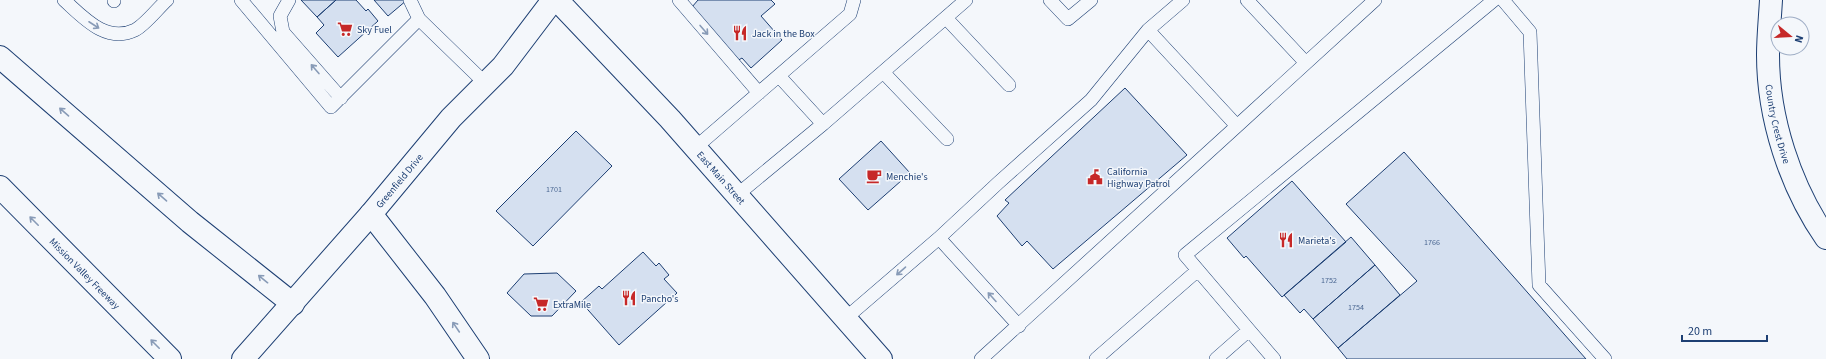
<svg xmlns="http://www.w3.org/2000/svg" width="1826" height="359" viewBox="0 0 1826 359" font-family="'Source Sans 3',sans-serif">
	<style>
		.building { fill: #d5e0f0; stroke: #1d3f73 }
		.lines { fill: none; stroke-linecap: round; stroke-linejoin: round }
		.service-casing { stroke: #1d3f73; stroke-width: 14 }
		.minor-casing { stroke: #1d3f73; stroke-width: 24 }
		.secondary-casing { stroke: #1d3f73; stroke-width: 24 }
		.primary-casing { stroke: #1d3f73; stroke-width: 24 }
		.motorway-casing { stroke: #1d3f73; stroke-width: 24 }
		.service { stroke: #f4f7fb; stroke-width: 13 }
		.minor { stroke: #f4f7fb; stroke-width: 22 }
		.secondary { stroke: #f4f7fb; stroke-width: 22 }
		.primary { stroke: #f4f7fb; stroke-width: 22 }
		.motorway { stroke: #f4f7fb; stroke-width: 22 }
		.oneway { stroke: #889bb7 }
		.labels { text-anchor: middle; stroke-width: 3; stroke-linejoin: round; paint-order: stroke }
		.number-label { font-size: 8px; fill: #4b6792 }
		.poi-label { font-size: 10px; fill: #1d3f73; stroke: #f4f7fb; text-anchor: start }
		.street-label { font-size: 10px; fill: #1d3f73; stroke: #f4f7fb }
	</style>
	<rect width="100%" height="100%" fill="#f4f7fb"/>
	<path class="building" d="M301 0H336L317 17Z
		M336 0H356L366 11 368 9 378 21 338 57 316 33 324 25 317 17Z
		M374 0H407L388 16Z
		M698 0H771L775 4 761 16 782 40 751 68 742 58 737 61 692 7Z
		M1125 88 1187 155 1053 269 1027 241 1022 246 997 216 1009 203 1005 200Z
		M576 131 612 166 533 246 496 211Z
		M881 141 910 173 868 210 839 179Z
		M1404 152 1586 359H1347L1338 348 1417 281 1346 204Z
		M1292 181 1346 242 1282 297 1246 256 1244 258 1227 238Z
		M1351 237 1375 265 1313 319 1304 309 1300 313 1284 295Z
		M643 252 656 266 659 263 669 275 664 279 677 293 619 345 581 302 599 286 602 289Z
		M1375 265 1400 295 1338 348 1313 319Z
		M557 273 576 291 552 316H531L507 293 524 274Z"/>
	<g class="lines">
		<g class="service-casing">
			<path id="service" d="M64 0C83 17 106 44 135 30 145 25 158 8 167 0
				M114 0V1
				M241 0 331 107 419 19 485 83
				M289 0 280 16 283 32 341 98
				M410 0 419 19
				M679 0 759 93
				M1050 0 1068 19 1091 0
				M1183 0 1148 30 1237 126 1375 0
				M1247 0 1306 63
				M1503 0 1530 32 1539 285 1605 359
				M946 18 1009 85
				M883 72 947 139
				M779 76 823 124
				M695 148 850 14 854 0
				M737 195 823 124 966 0
				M939 238 998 183 1091 100 1148 30
				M846 318 939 238 1019 326
				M1249 330 1185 255 1494 0
				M981 359 1237 126
				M1096 359 1198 270
				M1216 359 1249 330 1274 359"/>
		</g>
		<g class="minor-casing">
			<g id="minor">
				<path id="s1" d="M1771 0C1770 18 1768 37 1768 55 1768 118 1790 186 1826 238"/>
			</g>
		</g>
		<g class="secondary-casing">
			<g id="secondary">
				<path id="s2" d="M243 359 371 214 451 118 503 66 553 0"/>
			</g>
		</g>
		<g class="primary-casing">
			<g id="primary">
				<path id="s3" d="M557 0 670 119 881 359"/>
			</g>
		</g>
		<g class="motorway-casing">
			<g id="motorway">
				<path d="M0 57 190 222 293 304"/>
				<path id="s4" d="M0 187 170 359"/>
				<path d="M371 214 435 296 478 359"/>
			</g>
		</g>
		<use href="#service" class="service"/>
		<use href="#minor" class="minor"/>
		<use href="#secondary" class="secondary"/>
		<use href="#primary" class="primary"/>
		<use href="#motorway" class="motorway"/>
	</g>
	<defs><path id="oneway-shaft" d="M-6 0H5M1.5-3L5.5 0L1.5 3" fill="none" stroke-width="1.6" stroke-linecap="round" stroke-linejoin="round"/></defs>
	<g class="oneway">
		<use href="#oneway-shaft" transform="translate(94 25) rotate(33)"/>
		<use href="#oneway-shaft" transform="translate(704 30) rotate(49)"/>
		<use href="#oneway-shaft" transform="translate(315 69) rotate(-131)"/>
		<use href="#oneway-shaft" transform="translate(64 112) rotate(-139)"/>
		<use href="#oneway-shaft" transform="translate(162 197) rotate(-139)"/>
		<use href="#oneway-shaft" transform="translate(34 221) rotate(-135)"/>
		<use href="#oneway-shaft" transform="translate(901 271) rotate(139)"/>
		<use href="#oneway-shaft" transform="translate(263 279) rotate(-141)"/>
		<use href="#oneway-shaft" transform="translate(992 297) rotate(-132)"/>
		<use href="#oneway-shaft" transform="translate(456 327) rotate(-124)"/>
		<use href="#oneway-shaft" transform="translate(155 344) rotate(-135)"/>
	</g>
	<defs>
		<g id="supermarket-bare" transform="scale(1.2)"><path d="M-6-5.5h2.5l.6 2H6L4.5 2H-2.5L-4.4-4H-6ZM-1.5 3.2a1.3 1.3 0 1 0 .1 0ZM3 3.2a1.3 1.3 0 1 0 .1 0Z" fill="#c62828" stroke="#f4f7fb" stroke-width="2.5" paint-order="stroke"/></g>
		<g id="restaurant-bare" transform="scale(1.2)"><path d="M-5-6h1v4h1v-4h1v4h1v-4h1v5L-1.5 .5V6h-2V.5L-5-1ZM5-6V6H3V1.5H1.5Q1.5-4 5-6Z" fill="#c62828" stroke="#f4f7fb" stroke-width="2.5" paint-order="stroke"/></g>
		<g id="cafe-bare" transform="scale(1.2)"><path d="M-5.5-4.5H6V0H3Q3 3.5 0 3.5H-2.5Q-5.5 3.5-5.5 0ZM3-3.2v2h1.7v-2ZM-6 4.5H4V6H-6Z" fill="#c62828" stroke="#f4f7fb" stroke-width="2.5" paint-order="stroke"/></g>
		<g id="civic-bare" transform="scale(1.2)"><path d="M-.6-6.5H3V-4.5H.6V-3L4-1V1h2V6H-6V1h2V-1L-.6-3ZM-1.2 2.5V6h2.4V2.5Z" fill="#c62828" stroke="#f4f7fb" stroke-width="2.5" paint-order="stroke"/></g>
	</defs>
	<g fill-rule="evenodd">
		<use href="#supermarket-bare" x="345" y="29"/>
		<use href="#restaurant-bare" x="740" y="33"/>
		<use href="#cafe-bare" x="874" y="176"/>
		<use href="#civic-bare" x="1095" y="177"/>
		<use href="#restaurant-bare" x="1286" y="240"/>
		<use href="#restaurant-bare" x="629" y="298"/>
		<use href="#supermarket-bare" x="541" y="304"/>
	</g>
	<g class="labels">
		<g class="number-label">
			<text x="554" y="192">1701</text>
			<text x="1432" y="245">1766</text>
			<text x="1329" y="283">1752</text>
			<text x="1356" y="310">1754</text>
		</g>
		<g class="poi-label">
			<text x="357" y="33">Sky Fuel</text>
			<text x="752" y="37">Jack in the Box</text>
			<text x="1107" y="175">California<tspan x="1107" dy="12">Highway Patrol</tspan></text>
			<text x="886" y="180">Menchie's</text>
			<text x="1298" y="244">Marieta's</text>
			<text x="641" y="302">Pancho's</text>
			<text x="553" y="308">ExtraMile</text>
		</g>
		<g class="street-label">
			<text dy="4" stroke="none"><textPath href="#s1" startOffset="125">Country Crest Drive</textPath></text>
			<text dy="4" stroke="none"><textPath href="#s3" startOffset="242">East Main Street</textPath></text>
			<text dy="4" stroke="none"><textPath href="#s2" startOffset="237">Greenfield Drive</textPath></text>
			<text dy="4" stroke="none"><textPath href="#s4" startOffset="121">Mission Valley Freeway</textPath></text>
		</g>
	</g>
	<g transform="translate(1790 36) rotate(108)"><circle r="19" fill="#f4f7fb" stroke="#9eadc5"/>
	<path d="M0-3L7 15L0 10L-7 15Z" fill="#c62828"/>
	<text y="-6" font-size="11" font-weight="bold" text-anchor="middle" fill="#1d3f73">N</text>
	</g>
	<path d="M1682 335v6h85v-6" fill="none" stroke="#1d3f73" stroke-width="2"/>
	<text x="1688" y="335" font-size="12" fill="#1d3f73" stroke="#f4f7fb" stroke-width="3" paint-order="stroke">20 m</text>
</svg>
